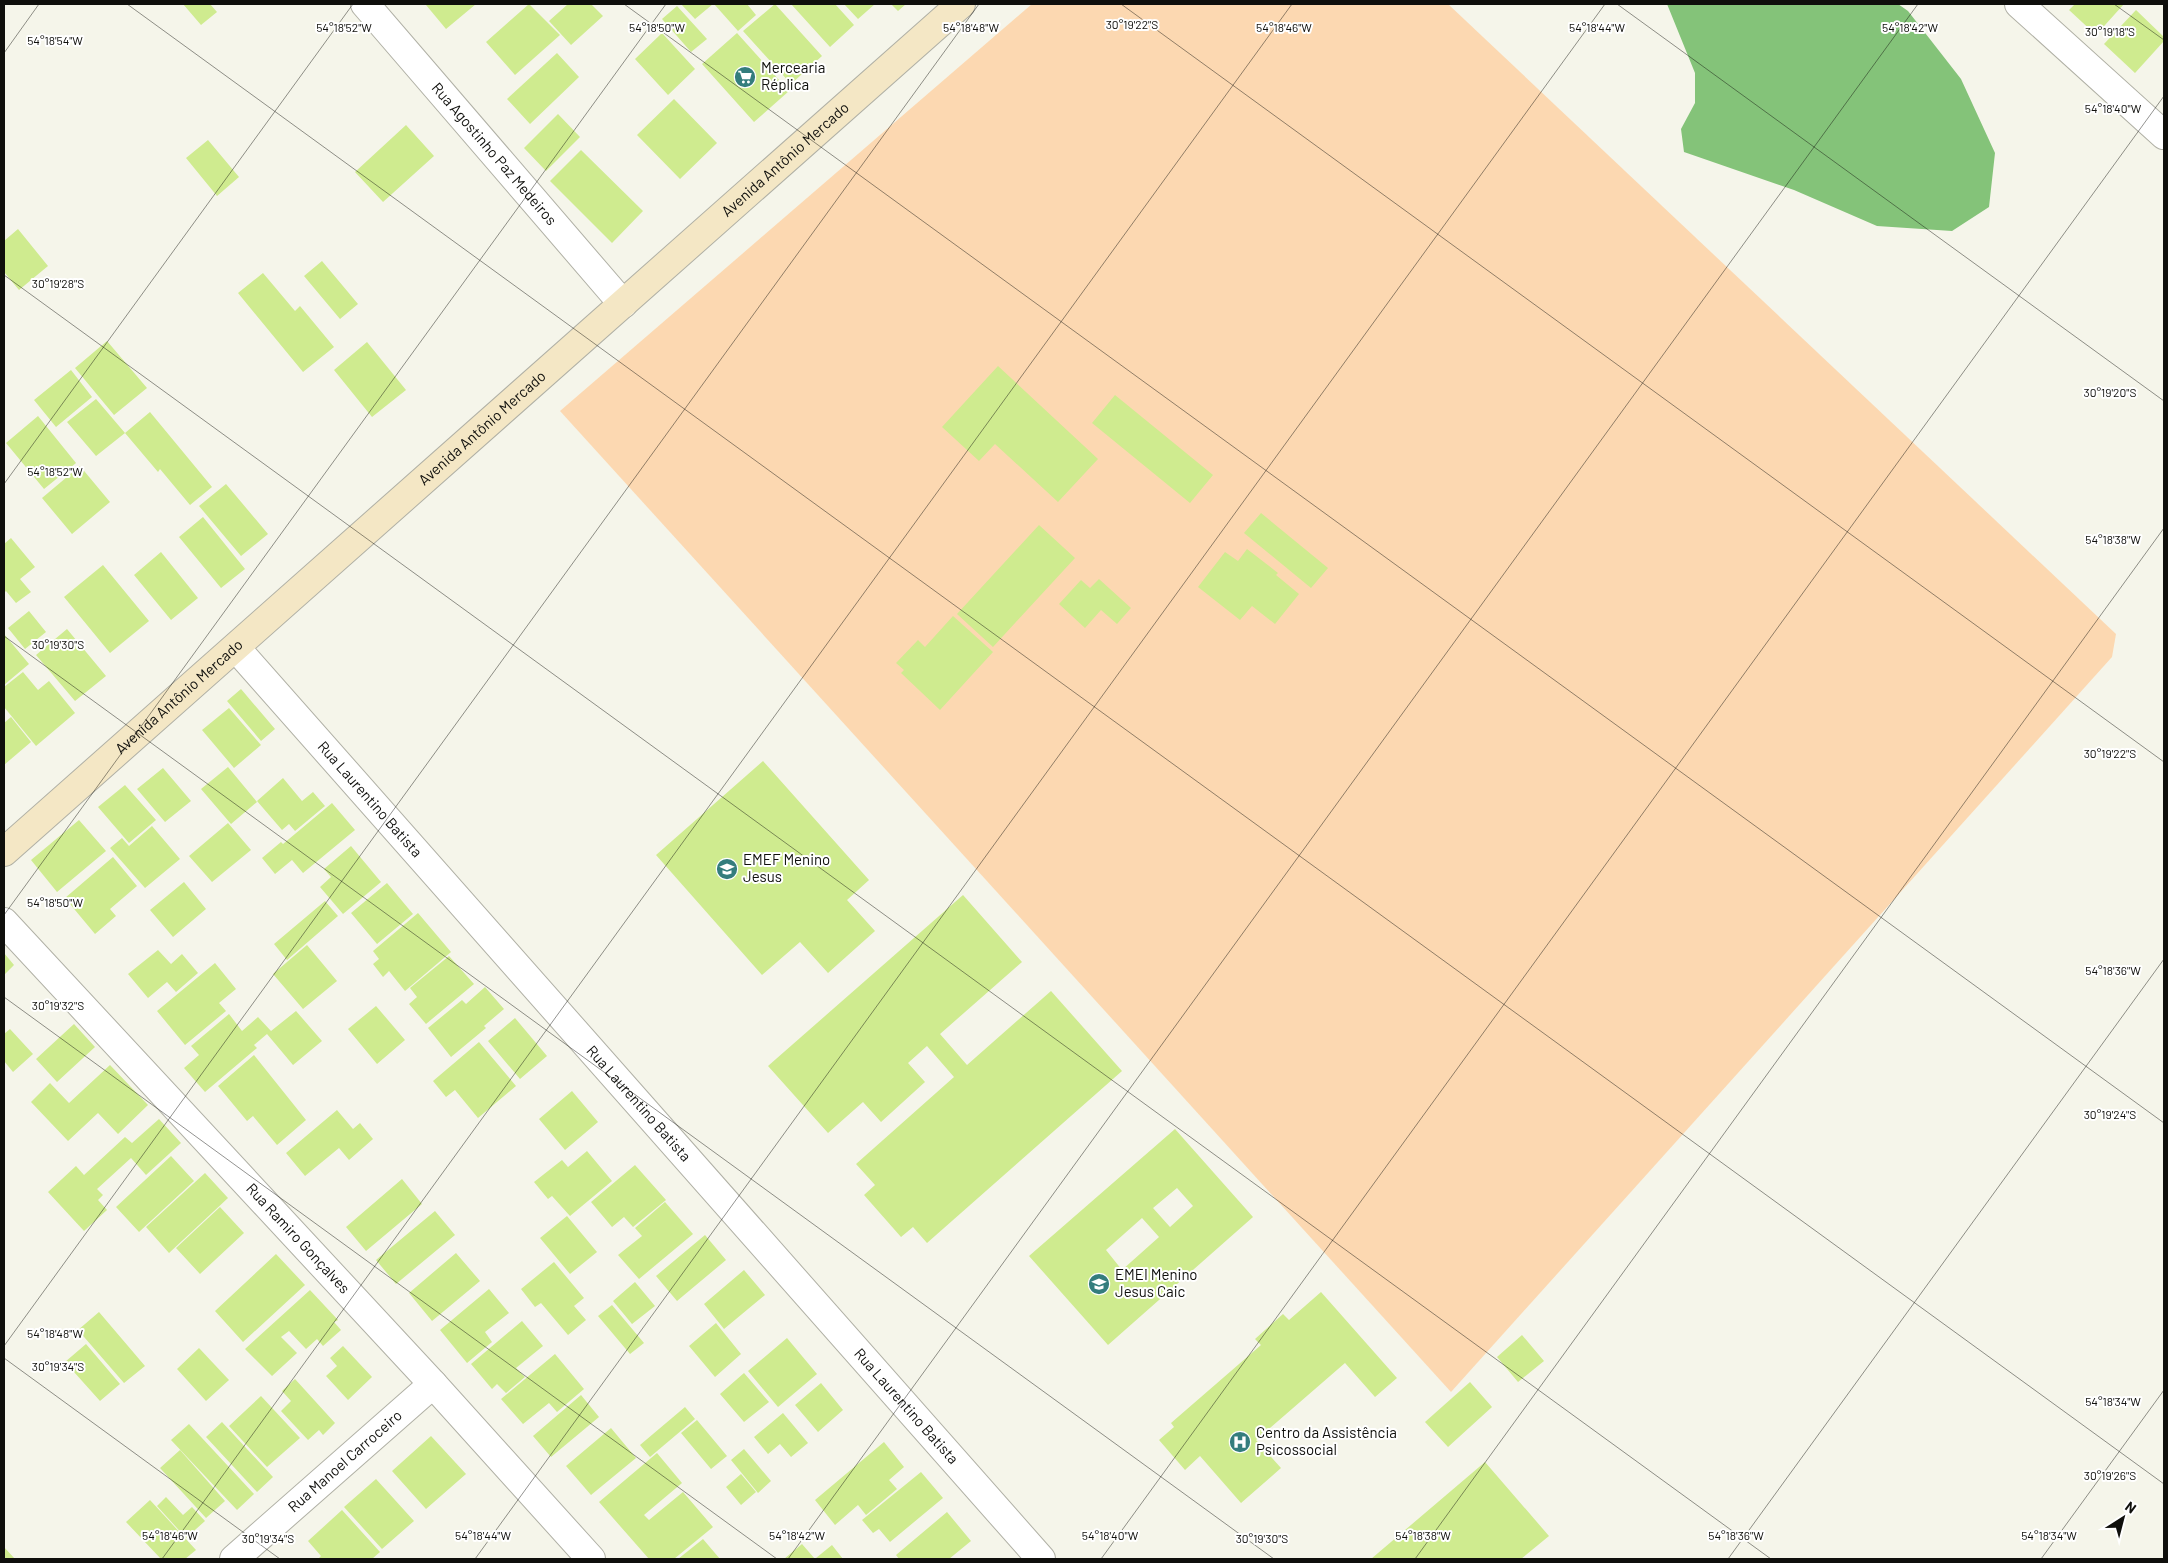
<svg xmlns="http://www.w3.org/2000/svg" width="2168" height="1563" viewBox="0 0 2168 1563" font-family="Barlow,sans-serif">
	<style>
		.green { fill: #fcd8b1 }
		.water { fill: #84c379 }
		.building { fill: #cfeb8f; fill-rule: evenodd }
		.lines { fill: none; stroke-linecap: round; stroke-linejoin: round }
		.street-casing { stroke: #b0b0a5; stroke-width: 30 }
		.secondary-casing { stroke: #b0b0a5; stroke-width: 30 }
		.street { stroke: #fff; stroke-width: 28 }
		.secondary { stroke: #f4e7c5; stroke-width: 28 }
		.ticks { fill: none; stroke: #0f0f0c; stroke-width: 1; stroke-opacity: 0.45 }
		.labels { text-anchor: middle; stroke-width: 4; stroke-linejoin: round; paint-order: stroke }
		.poi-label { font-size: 15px; fill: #0f0f0c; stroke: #fff; text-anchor: start }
		.street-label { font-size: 15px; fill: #0f0f0c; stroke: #fff }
		.ticks-label { font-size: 12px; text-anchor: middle; fill: #0f0f0c; stroke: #fff; stroke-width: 4; stroke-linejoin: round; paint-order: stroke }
	</style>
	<rect width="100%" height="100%" fill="#f5f5ea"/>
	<path class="green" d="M1032 4H1448L2116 634 2112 657 1451 1392 560 411Z"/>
	<path class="water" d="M1667 4H1898L1908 11 1961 79 1995 153 1989 207 1952 231 1877 226 1794 190 1684 152 1681 129 1695 103V73Z"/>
	<path class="building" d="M183 4H210L217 12 201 25Z
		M427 4H476L446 29 426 5Z
		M529 4 560 35 515 75 486 42Z
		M568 4H591L603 16 571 45 549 21Z
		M681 4H713L695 19Z
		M714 4H747L756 15 738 31Z
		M775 4 822 56 791 84 743 31Z
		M791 4H835L854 25 830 47Z
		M844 4H875L858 19Z
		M891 4H906L898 11Z
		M2075 4H2124L2096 35 2069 10Z
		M677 6 707 39 691 52 662 19Z
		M2136 10 2164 37V41L2135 73 2104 44Z
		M662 33 695 69 668 95 635 59Z
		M737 33 789 91 754 122 702 64Z
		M557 53 579 77 530 124 507 99Z
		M674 99 717 143 680 179 637 135Z
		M558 114 580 137 546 171 524 148Z
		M406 125 434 156 383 202 355 172Z
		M208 140 239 177 217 196 186 158Z
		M581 150 643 211 612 243 550 181Z
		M18 229 48 266 19 290 4 272V241Z
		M322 261 358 304 340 319 304 276Z
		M263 273 295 311 300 306 334 347 303 372 238 293Z
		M107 341 147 388 114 415 75 368Z
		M367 342 406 390 372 417 334 370Z
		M998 366 1098 459 1058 502 995 444 979 461 942 427Z
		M71 370 92 397 56 427 34 400Z
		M1115 395 1213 475 1190 503 1092 423Z
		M96 399 125 433 96 456 67 422Z
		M150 412 212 487 190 505 160 469 158 472 125 433Z
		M38 416 76 463 44 489 6 443Z
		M80 466 110 502 72 534 42 498Z
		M226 484 268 534 241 556 199 506Z
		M1261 513 1328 568 1311 588 1244 533Z
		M203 517 245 569 221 588 179 537Z
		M1039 525 1075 558 993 647 957 614Z
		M11 538 35 567 20 579 31 592 16 603 6 591 4 593V544Z
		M1247 549 1278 573 1276 575 1299 594 1275 624 1252 606 1240 620 1198 587 1225 552 1238 561Z
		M161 552 198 598 171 620 134 575Z
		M103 565 149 621 110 653 64 597Z
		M1099 579 1131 608 1117 624 1101 610 1085 628 1059 604 1081 580 1090 588Z
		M29 611 46 632 25 649 8 628Z
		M953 616 993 652 940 710 901 673 904 670 896 663 918 640 925 647Z
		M67 629 106 676 75 701 36 655Z
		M4 634 29 664 4 685Z
		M23 672 38 690 49 681 75 713 36 746 4 707V687Z
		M241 689 275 729 261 741 227 701Z
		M229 708 261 745 234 768 202 730Z
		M11 717 31 742 4 765V723Z
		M763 761 869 880 847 900 875 931 828 973 800 942 762 975 656 855Z
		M228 767 257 802 231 824 201 789Z
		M163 768 191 801 165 822 137 789Z
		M283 778 302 801 313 792 325 806 295 831 289 824 282 830 257 801Z
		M125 785 156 820 129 843 98 807Z
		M332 803 355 830 303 873 292 860 275 874 262 858 281 842 283 844Z
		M79 820 106 851 57 892 31 860Z
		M228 823 251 850 212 882 189 856Z
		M152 826 180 859 145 888 110 848 122 838 129 846Z
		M351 846 381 882 343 914 320 887 331 877 324 869Z
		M113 857 137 886 110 909 116 916 95 934 65 898Z
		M184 882 206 909 173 937 150 910Z
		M387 883 413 914 377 944 351 913Z
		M963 895 1022 962 940 1034 967 1065 1051 991 1122 1071 927 1243 913 1227 901 1237 864 1195 875 1185 856 1164 954 1077 927 1046 908 1063 925 1082 881 1122 863 1102 828 1133 768 1066Z
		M325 901 338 916 287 960 274 944Z
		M418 913 451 952 405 991 389 971 383 977 373 964 379 959 373 951Z
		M307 945 337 981 303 1009 273 974Z
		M158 950 171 964 182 954 198 973 176 992 167 982 148 998 128 974Z
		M4 953 14 965 4 975Z
		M449 956 474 984 426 1024 409 1004 417 997 410 988Z
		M215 963 236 989 219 1003 226 1011 185 1045 157 1011Z
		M485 987 504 1009 484 1026 486 1028 451 1057 428 1028 462 1000 466 1004Z
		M376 1006 405 1040 377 1064 348 1029Z
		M296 1011 322 1041 293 1065 267 1034 254 1045 257 1048 205 1092 184 1068 199 1055 191 1046 229 1014 242 1031 258 1017 271 1031Z
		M515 1018 547 1056 520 1079 488 1041Z
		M74 1024 95 1047 57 1082 36 1059Z
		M10 1029 33 1054 13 1072 4 1061V1034Z
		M479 1042 516 1086 478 1118 455 1090 446 1097 433 1081Z
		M254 1055 306 1120 277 1145 253 1116 247 1121 218 1086Z
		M110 1065 148 1105 118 1134 98 1113 68 1141 31 1102 50 1083 69 1103Z
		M572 1091 598 1122 565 1150 539 1119Z
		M337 1110 353 1129 360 1123 373 1139 349 1160 339 1148 305 1176 286 1153Z
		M159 1119 181 1143 146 1175 131 1158 97 1189 103 1195 98 1200 107 1210 84 1231 48 1192 76 1166 84 1175 125 1137 132 1143Z
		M1175 1129 1253 1217 1108 1345 1029 1256ZM1177 1188 1193 1206 1170 1227 1153 1208ZM1142 1218 1159 1237 1122 1270 1106 1250Z
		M587 1151 612 1181 570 1216 552 1196 548 1199 534 1182 562 1160 568 1167Z
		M171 1156 194 1181 139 1232 116 1207Z
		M635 1165 666 1200 633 1227 624 1217 612 1227 591 1202Z
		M205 1173 228 1198 169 1253 146 1227Z
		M402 1179 422 1204 366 1251 346 1227Z
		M665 1202 693 1234 639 1279 618 1255 642 1236 635 1228Z
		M220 1207 244 1233 200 1274 176 1248Z
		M435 1211 455 1235 396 1284 376 1260Z
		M567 1216 597 1252 570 1274 540 1238Z
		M705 1235 726 1260 677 1301 656 1276Z
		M456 1253 480 1281 432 1321 409 1293Z
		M276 1254 305 1285 243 1342 215 1311Z
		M554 1262 584 1298 574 1306 586 1320 568 1335 541 1303 535 1307 521 1289Z
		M744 1270 765 1295 724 1329 704 1304Z
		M635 1282 655 1306 632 1324 613 1301Z
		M489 1289 509 1313 485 1332 492 1342 467 1363 440 1330Z
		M310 1290 338 1320 334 1322 341 1330 323 1346 317 1339 306 1349 289 1331 281 1337 297 1353 272 1376 245 1349Z
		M1321 1292 1397 1378 1375 1397 1345 1363 1256 1440 1281 1468 1241 1503 1200 1456 1185 1470 1159 1440 1174 1427 1171 1423 1261 1345 1255 1339 1283 1314 1289 1320Z
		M612 1305 644 1343 630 1354 598 1316Z
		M99 1312 145 1366 124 1383 78 1330Z
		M522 1321 543 1346 516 1368 525 1377 506 1393 497 1384 492 1389 471 1364Z
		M716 1323 741 1354 715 1377 689 1346Z
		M1522 1335 1544 1361 1518 1382 1497 1357Z
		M787 1338 817 1374 778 1407 748 1371Z
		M86 1344 120 1384 100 1401 65 1362Z
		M343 1346 372 1377 348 1400 326 1376 337 1366 330 1358Z
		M199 1348 229 1380 206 1401 177 1369Z
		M555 1354 584 1389 557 1412 549 1403 523 1424 501 1399Z
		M744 1373 769 1402 744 1422 720 1394Z
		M295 1379 335 1423 323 1435 319 1430 308 1440 281 1411 291 1401 282 1391Z
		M1470 1382 1492 1407 1448 1447 1425 1422Z
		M821 1383 843 1410 818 1432 795 1405Z
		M581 1395 599 1417 551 1457 533 1436Z
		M261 1396 300 1438 267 1467 229 1426Z
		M685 1407 695 1419 650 1457 640 1445Z
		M783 1413 808 1443 791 1457 780 1444 768 1454 754 1437Z
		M697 1420 727 1456 711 1469 681 1433Z
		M222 1422 273 1477 257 1492 206 1437Z
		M189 1424 254 1494 237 1510 171 1440Z
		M611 1428 636 1458 591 1495 566 1466Z
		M431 1436 466 1474 426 1509 392 1471Z
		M884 1442 904 1467 889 1480 897 1489 866 1515 858 1505 835 1525 815 1500Z
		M744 1449 771 1481 758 1493 731 1460Z
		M180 1450 225 1501 206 1518 160 1468Z
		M657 1453 682 1483 644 1515 649 1520 683 1492 713 1527 674 1559H649L599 1502Z
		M1485 1462 1549 1536 1521 1559H1371Z
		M921 1472 943 1498 890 1542 879 1529 873 1533 862 1520Z
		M741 1474 756 1492 741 1505 726 1487Z
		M376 1479 414 1521 382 1549 344 1507Z
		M166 1497 183 1515 192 1507 205 1521 186 1538 157 1506Z
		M150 1500 196 1550 185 1559H161L126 1522Z
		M342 1510 380 1552 372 1559H318L321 1556 308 1541Z
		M947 1512 971 1541 949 1559H899L896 1555Z
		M703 1539 720 1559H678Z
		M802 1544 815 1559H784Z
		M832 1545 843 1559H817L816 1558Z
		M4 1547 15 1559H4Z"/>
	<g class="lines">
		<g class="street-casing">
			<g id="street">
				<path id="s1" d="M365 4 623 304"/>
				<path d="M2019 4 2164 135"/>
				<path id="s2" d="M236 648 1041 1559"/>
				<path id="s3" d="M4 922 433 1384 591 1559"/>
				<path id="s4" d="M234 1559 433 1384"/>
			</g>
		</g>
		<g class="secondary-casing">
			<g id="secondary">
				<path id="s5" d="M4 852 961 4"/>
			</g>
		</g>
		<use href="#street" class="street"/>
		<use href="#secondary" class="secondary"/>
	</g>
	<path class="ticks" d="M127 4 2164 1484M624 4 2164 1123M1121 4 2164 762M1617 4 2164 401M2114 4 2164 40M4 53 39 4M4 275 1771 1559M4 484 353 4M4 636 1274 1559M4 915 666 4M4 997 777 1559M4 1346 979 4M4 1358 280 1559M162 1559 1292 4M475 1559 1605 4M788 1559 1918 4M1101 1559 2164 96M1415 1559 2164 528M1728 1559 2164 959M2041 1559 2164 1390"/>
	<defs>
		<g id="supermarket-disc" transform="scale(1.125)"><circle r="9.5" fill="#347d7d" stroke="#fff"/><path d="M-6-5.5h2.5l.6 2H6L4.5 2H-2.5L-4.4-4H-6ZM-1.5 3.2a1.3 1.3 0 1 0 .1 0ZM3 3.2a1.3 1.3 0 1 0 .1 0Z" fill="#fff"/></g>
		<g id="school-disc" transform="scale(1.125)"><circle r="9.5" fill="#347d7d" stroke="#fff"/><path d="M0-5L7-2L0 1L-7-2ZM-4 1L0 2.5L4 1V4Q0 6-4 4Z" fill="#fff"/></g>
		<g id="hospital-disc" transform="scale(1.125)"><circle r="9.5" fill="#347d7d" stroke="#fff"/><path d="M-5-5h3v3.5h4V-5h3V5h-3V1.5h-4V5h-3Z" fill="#fff"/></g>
	</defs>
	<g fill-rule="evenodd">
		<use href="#supermarket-disc" x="745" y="77"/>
		<use href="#school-disc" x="727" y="869"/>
		<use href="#school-disc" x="1099" y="1284"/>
		<use href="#hospital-disc" x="1240" y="1442"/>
	</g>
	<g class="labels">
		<g class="poi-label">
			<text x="761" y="73">Mercearia<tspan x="761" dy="17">Réplica</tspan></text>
			<text x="743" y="865">EMEF Menino<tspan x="743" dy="17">Jesus</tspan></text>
			<text x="1115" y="1280">EMEI Menino<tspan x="1115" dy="17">Jesus Caic</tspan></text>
			<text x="1256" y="1438">Centro da Assistência<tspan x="1256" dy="17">Psicossocial</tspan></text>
		</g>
		<g class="street-label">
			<text dy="5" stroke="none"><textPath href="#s1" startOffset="198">Rua Agostinho Paz Medeiros</textPath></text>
			<text dy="5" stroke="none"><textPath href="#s5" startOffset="1044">Avenida Antônio Mercado</textPath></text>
			<text dy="5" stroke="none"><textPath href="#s5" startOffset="639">Avenida Antônio Mercado</textPath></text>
			<text dy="5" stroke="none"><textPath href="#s5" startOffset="234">Avenida Antônio Mercado</textPath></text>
			<text dy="5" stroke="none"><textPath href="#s2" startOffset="202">Rua Laurentino Batista</textPath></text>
			<text dy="5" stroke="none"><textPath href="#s2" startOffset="608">Rua Laurentino Batista</textPath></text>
			<text dy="5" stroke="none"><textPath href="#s3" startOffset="432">Rua Ramiro Gonçalves</textPath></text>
			<text dy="5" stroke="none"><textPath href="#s2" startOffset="1012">Rua Laurentino Batista</textPath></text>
			<text dy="5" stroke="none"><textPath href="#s4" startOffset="148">Rua Manoel Carroceiro</textPath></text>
		</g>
	</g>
	<g class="ticks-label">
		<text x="1132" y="29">30°19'22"S</text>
		<text x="344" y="32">54°18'52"W</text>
		<text x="657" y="32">54°18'50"W</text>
		<text x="971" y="32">54°18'48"W</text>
		<text x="1284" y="32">54°18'46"W</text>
		<text x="1597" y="32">54°18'44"W</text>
		<text x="1910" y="32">54°18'42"W</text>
		<text x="2110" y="36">30°19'18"S</text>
		<text x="55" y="45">54°18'54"W</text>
		<text x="2113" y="113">54°18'40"W</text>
		<text x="58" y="288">30°19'28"S</text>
		<text x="2110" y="397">30°19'20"S</text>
		<text x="55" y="476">54°18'52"W</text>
		<text x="2113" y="544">54°18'38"W</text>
		<text x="58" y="649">30°19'30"S</text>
		<text x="2110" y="758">30°19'22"S</text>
		<text x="55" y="907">54°18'50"W</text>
		<text x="2113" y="975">54°18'36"W</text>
		<text x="58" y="1010">30°19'32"S</text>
		<text x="2110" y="1119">30°19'24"S</text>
		<text x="55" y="1338">54°18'48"W</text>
		<text x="58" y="1371">30°19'34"S</text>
		<text x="2113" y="1406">54°18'34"W</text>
		<text x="2110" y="1480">30°19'26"S</text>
		<text x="170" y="1540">54°18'46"W</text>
		<text x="483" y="1540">54°18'44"W</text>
		<text x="797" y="1540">54°18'42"W</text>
		<text x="1110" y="1540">54°18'40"W</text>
		<text x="1423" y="1540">54°18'38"W</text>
		<text x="1736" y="1540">54°18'36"W</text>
		<text x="2049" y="1540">54°18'34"W</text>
		<text x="268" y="1543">30°19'34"S</text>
		<text x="1262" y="1543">30°19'30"S</text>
	</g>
	<rect width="2168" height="1563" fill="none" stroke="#0f0f0c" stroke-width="10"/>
	<g transform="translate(2123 1518) rotate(36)" stroke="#ffffff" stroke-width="4" paint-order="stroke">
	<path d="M0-4L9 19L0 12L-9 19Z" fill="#0f0f0c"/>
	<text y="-8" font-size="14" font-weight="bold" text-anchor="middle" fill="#0f0f0c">N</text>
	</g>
</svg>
